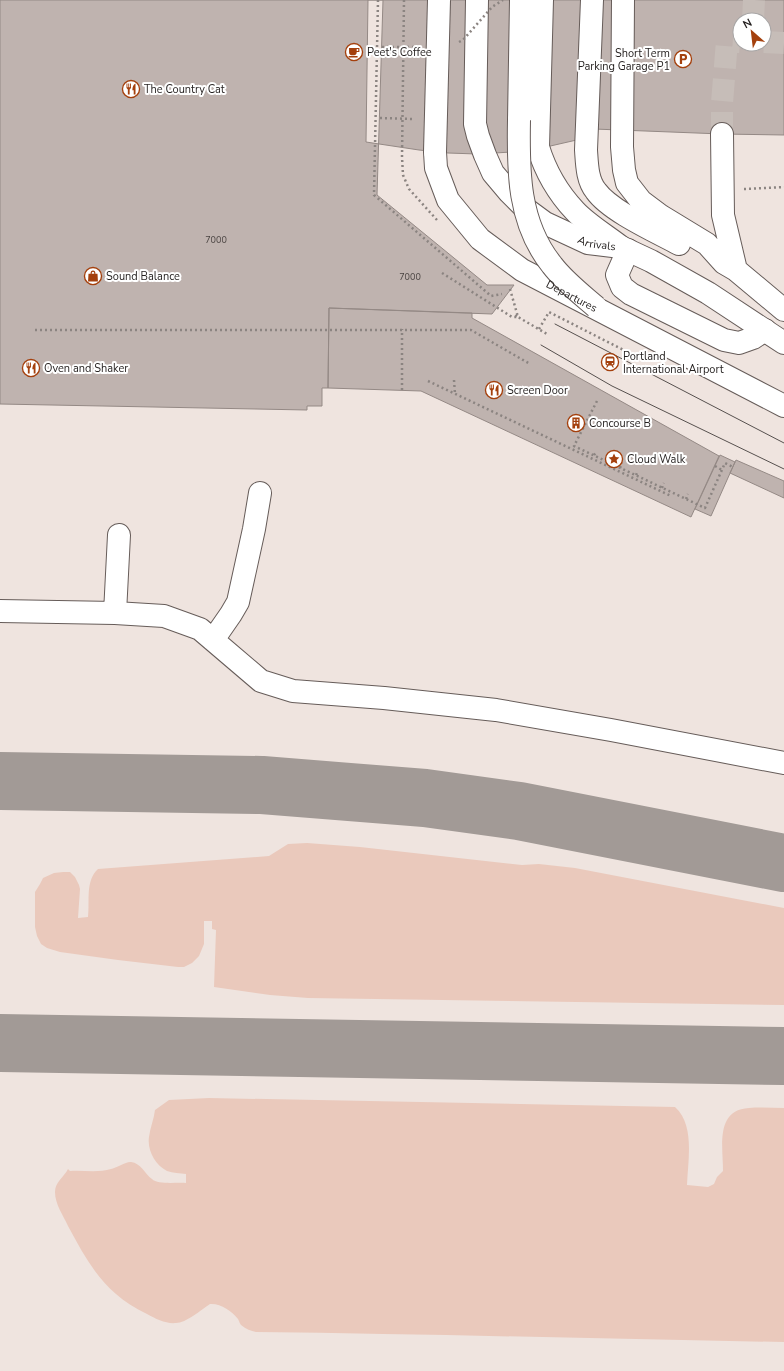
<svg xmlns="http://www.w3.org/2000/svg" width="784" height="1371" viewBox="0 0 784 1371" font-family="'Nunito Sans',sans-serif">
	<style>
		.green { fill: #eac9bc }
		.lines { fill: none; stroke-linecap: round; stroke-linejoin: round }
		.taxiway { stroke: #a29a96; stroke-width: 58 }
		.building { fill: #bfb3af; stroke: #948985; fill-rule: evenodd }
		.minor-tunnel { stroke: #c6bdb8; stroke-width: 22; stroke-dasharray: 22 11; stroke-linecap: butt }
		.minor-casing { stroke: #665c59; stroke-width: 24 }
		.major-casing { stroke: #665c59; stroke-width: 24 }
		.path { stroke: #8b8481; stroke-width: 2.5; stroke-dasharray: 2 3; stroke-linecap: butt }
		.minor { stroke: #fff; stroke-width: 22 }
		.major { stroke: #fff; stroke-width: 22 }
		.tram { stroke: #56504e; stroke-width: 1 }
		.minor-bridge-casing { stroke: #665c59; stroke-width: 24; stroke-linecap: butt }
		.major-bridge-casing { stroke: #665c59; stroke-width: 24; stroke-linecap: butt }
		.path-bridge { stroke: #8b8481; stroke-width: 2.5; stroke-dasharray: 2 3; stroke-linecap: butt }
		.minor-bridge { stroke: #fff; stroke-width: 22 }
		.major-bridge { stroke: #fff; stroke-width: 22 }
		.labels { text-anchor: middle; stroke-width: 4; stroke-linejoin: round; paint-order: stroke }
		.number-label { font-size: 9px; fill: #4a4442 }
		.poi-label { font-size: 11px; fill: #231f1e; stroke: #fff; text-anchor: start }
		.street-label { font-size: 11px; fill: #231f1e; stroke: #fff }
	</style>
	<rect width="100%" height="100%" fill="#efe4df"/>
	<path class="green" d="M307 843 360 847 522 865 539 864 575 868 784 908V1005L308 998 270 995 214 987 216 930 212 929V921H204V944L199 956 192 963 184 967H178L118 960 60 952 47 948 41 944 37 936 35 927V892L40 884 43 878 54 873 63 872H70L75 877 79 885 80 889 78 918 88 917C90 901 85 881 98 869L269 856 288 844Z
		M209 1098 675 1107C695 1125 688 1160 687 1185L708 1187 714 1184 717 1177 723 1171C723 1147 715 1110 749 1108 761 1107 773 1108 784 1108V1342C608 1339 432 1334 256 1332 251 1331 246 1329 241 1325 239 1322 240 1323 238 1319 232 1311 220 1303 210 1304 201 1310 186 1323 176 1323 166 1324 156 1319 147 1314 105 1294 89 1265 68 1226 63 1215 55 1204 55 1192 55 1182 64 1177 68 1169L70 1171C83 1170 98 1173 111 1169 116 1168 127 1161 131 1162 141 1163 145 1174 152 1179 158 1185 177 1182 186 1183V1174C180 1173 173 1173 167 1171 155 1165 147 1150 149 1137 150 1128 154 1119 155 1110L169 1100Z"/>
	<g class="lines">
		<path class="taxiway" d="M0 781 262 785 425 798 519 811 784 863
			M0 1043 784 1056"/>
	</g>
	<path class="building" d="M0 0H383L377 195 487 285H514L492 314 329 308 328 388H322V406H307V410L0 404Z
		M368 0H583L581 139 546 147 512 152 477 154 448 153 419 150 366 142Z
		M583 0H784V135L722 134 594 129ZM740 20H764V44H740Z
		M329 308 472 313V318L719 456 691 517 421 391 328 388Z
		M720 455 735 462 711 516 695 509Z
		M736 460 784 481V498L730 473Z"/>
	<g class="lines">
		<path class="minor-tunnel" d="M753 20 754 0
			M764 42 784 43
			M722 134V103L727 41 740 42"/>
		<g class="minor-casing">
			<path id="minor" d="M542 0 538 147C545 170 558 193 575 211 587 224 607 236 621 247
				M592 0 586 150C587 164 587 180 596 191 610 211 657 232 679 244
				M623 0 622 147 624 170 627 183 641 201 661 216 707 244 724 263 736 270 784 310
				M519 120 521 0
				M722 134 723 215 736 270
				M628 250 617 275 622 287 631 294 724 340 739 343 753 338 765 330
				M0 611 115 613 164 616 200 629 261 681 293 691 384 698 496 710 611 730 784 763
				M115 613 119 535
				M213 640 231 614 238 602 254 529 260 493"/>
		</g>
		<g class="major-casing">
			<g id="major">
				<path id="s1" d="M477 0 475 124 478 136 485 155 493 173 509 192 526 209 545 223 588 243 621 247 651 261 708 293 784 343"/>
				<path id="s2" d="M435 152 436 168 448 200 480 239 522 270 784 406"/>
			</g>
		</g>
		<path class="path" d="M378 0 374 195 491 296 502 294
			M380 118 413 119
			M744 189 784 187
			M442 273 512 317H518L514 314
			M510 289 518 317 547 334
			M539 329 549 312 647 362
			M35 330H471L530 364
			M454 380 455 394
			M428 381 671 496
			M402 390V329
			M597 401 574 446 705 508 725 463 733 467
			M594 455 597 451
			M715 466 722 470
			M620 468 622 463
			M636 475 638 471
			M662 488 664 483
			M686 499 688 494"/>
		<use href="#minor" class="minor"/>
		<use href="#major" class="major"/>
		<path class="tram" d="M555 324 784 443
			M541 345 612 386 784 469"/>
		<g class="minor-bridge-casing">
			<path id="minor-bridge" d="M519 120C518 171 518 223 552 265 564 281 581 294 596 307"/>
		</g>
		<g class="major-bridge-casing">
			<path id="major-bridge" d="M435 152 439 0"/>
		</g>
		<path class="path-bridge" d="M404 0 402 157 403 175 409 189 437 220
			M459 42 463 40 492 7 503 0
			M382 47H417"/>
		<use href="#minor-bridge" class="minor-bridge"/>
		<use href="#major-bridge" class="major-bridge"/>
	</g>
	<defs>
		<g id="cafe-ring" transform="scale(0.9)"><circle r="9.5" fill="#fff" stroke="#a4400d" stroke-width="1.5"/><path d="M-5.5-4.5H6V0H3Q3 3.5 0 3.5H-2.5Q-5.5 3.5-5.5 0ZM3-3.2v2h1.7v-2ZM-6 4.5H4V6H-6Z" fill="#a4400d"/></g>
		<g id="parking-ring" transform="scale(0.9)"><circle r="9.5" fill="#fff" stroke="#a4400d" stroke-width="1.5"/><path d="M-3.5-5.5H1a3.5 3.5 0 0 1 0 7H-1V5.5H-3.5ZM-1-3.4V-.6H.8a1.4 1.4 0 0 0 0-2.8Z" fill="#a4400d"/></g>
		<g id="restaurant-ring" transform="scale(0.9)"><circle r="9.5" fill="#fff" stroke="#a4400d" stroke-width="1.5"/><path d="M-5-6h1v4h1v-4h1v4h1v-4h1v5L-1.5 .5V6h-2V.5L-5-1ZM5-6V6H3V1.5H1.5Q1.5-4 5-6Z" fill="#a4400d"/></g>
		<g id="shop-ring" transform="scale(0.9)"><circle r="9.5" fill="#fff" stroke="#a4400d" stroke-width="1.5"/><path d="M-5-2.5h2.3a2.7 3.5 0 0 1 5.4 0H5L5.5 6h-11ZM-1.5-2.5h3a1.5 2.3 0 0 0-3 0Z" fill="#a4400d"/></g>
		<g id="station-ring" transform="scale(0.9)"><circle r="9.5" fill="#fff" stroke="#a4400d" stroke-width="1.5"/><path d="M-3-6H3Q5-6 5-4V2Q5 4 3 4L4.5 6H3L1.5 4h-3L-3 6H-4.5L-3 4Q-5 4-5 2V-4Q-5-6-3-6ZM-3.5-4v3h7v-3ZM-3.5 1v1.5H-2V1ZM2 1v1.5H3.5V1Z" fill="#a4400d"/></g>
		<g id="building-ring" transform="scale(0.9)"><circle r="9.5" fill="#fff" stroke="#a4400d" stroke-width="1.5"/><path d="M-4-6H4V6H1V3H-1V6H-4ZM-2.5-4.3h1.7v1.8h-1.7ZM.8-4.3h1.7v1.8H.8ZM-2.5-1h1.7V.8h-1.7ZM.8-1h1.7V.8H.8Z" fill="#a4400d"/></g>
		<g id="sight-ring" transform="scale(0.9)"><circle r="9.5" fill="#fff" stroke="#a4400d" stroke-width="1.5"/><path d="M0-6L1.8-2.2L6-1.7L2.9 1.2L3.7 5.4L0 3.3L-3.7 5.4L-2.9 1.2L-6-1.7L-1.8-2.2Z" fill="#a4400d"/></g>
	</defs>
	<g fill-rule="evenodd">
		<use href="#cafe-ring" x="354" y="52"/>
		<use href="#parking-ring" x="683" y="59"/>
		<use href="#restaurant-ring" x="131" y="89"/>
		<use href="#shop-ring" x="93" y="276"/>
		<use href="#station-ring" x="610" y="362"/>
		<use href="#restaurant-ring" x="31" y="368"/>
		<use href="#restaurant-ring" x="494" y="390"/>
		<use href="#building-ring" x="576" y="423"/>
		<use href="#sight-ring" x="614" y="459"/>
	</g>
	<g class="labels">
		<g class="number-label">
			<text x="216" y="243">7000</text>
			<text x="410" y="280">7000</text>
		</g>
		<g class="poi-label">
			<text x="367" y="56">Peet's Coffee</text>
			<text x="670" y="57" text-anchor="end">Short Term<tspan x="670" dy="13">Parking Garage P1</tspan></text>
			<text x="144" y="93">The Country Cat</text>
			<text x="106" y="280">Sound Balance</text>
			<text x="623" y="360">Portland<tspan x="623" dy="13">International Airport</tspan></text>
			<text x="44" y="372">Oven and Shaker</text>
			<text x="507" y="394">Screen Door</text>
			<text x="589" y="427">Concourse B</text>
			<text x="627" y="463">Cloud Walk</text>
		</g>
		<g class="street-label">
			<text dy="4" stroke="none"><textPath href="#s1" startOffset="305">Arrivals</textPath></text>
			<text dy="4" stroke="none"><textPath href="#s2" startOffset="209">Departures</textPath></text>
		</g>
	</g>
	<g transform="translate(752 32) rotate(332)"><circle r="19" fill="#ffffff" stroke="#a7a5a5"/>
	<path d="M0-3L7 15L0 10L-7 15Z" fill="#a4400d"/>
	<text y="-6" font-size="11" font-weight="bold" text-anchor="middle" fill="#231f1e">N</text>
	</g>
</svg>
